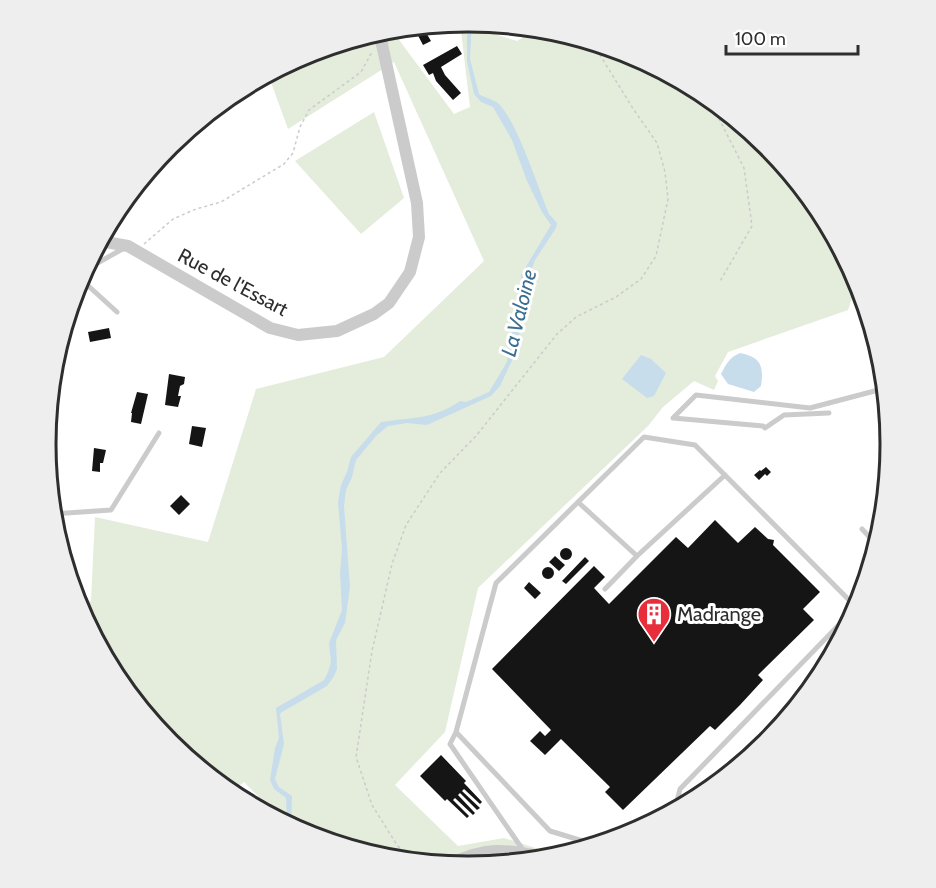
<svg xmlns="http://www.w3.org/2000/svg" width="936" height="888" viewBox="0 0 936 888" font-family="Cabin,sans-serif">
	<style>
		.green { fill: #e4ecdb }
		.water { fill: #c7ddec }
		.building { fill: #151515 }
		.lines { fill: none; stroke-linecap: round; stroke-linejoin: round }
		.path { stroke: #cbcbcb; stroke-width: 1.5; stroke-dasharray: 3 3; stroke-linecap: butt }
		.service { stroke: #cbcbcb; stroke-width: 5 }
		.minor { stroke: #cbcbcb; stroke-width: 10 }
		.tertiary { stroke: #cbcbcb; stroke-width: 12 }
		.labels { text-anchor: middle; stroke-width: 6; stroke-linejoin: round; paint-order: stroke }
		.street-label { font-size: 20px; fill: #2e2e2e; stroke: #fff }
		.poi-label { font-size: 20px; fill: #2e2e2e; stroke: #fff; text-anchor: start }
		.water-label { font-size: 21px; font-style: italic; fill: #3b6f91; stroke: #fff }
		.rim { fill: none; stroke: #2e2e2e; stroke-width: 3 }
	</style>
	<rect width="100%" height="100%" fill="#fff"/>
	<path class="green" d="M468 21 491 23 494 34 517 41 538 28 551 29 630 53 703 92 767 145 820 209 859 282 863 296 852 298 848 310 728 352 715 376 718 381 714 390 694 381 663 407 648 426 478 588 445 732 395 785 458 846 504 838 561 856 550 859 468 867 385 859 306 835 287 825 244 782 230 793 169 743 116 679 77 604 91 601 95 517 208 542 256 389 384 357 484 261 394 62 288 129 268 74 306 53 391 29 454 114 470 107 460 22Z
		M374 112 404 198 361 234 295 161Z"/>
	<path class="water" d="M467 21H472L470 59 479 94C485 98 494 99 500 105 519 127 537 185 549 214L557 223 556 228 535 260 528 279 525 305 519 332 522 346 516 352 500 386 491 396 427 425 407 423 388 426 377 435 356 460 352 477 346 490 344 506 350 587 345 623 336 640 337 669 334 676 327 686 282 712 280 714 284 744 275 779 279 787 292 796 291 826 287 824 286 798 274 789 270 780 275 748 279 738 276 708 324 680 328 672 331 662 329 643 342 610 340 573 342 549 338 502 341 485 347 472 351 457 381 422C412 417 433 420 460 401L466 402 489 392 507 362 509 337 516 326 521 300V275L551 225 542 212 527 181 512 140 493 107 481 102 474 94 467 61Z
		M740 353C761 357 764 366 761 386L754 392 728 384 721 374C726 364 730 357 740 353Z
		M641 355 651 359 666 373 654 396 647 398 622 379Z"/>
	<path class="building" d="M413 26H422L431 41 423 45Z
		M394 31 397 37 391 40 388 33Z
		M457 46 462 54 441 67 445 75 461 93 453 100 436 81 433 73 429 75 423 65Z
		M109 328 111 338 90 342 88 332Z
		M169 374 185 377 184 384 180 386 178 396H181L178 407 165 405Z
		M137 392 148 394 141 424 131 422 132 413H131Z
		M192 426 206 428 202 447 189 444Z
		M94 448 106 450 103 463H100V472L92 471Z
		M766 467 771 472 767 476 765 474 759 480 754 475 760 470 761 471Z
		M181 495 190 504 179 515 170 506Z
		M715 520 738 543 755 527 768 539 774 540 773 545 820 592 803 609 814 620 758 675 763 680 740 705 715 730 710 726 623 810 605 792 610 787 561 739 545 755 530 741 540 731 545 736 551 730 492 669 594 566 605 577 594 588 609 604 676 537 688 548Z
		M560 554a6 6 0 1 1 12 0a6 6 0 1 1-12 0Z
		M555 556 565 565 559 571 549 562Z
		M585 557 589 561 566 584 562 581Z
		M542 573a6 6 0 1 1 12 0a6 6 0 1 1-12 0Z
		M529 582 541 593 535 599 524 588Z
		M441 755 466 781 464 783 482 802 480 804 464 789 462 791 480 808 477 810 460 793 458 795 475 813 473 815 455 798 453 800 469 816 467 818 447 799 445 801 420 776Z"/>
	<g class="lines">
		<path class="path" d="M708 97 744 168 752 226 719 283
			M144 244 173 219 196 209 221 202 284 164 293 153 300 127 309 110 361 72 372 52
			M412 861 397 845 372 805 356 757 372 651 392 564 406 525 440 473 476 436 557 334 576 317 616 297 641 279 656 256 668 199 665 172 657 143 632 107 592 42"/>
		<path class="service" d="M117 312 84 282 87 269 126 247
			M829 413 784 415 765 428 763 426 673 418 696 395 810 408 886 388
			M578 502 637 556 725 475
			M52 514 111 510 159 433
			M862 529 875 543 880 538
			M605 589 637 556
			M456 732 450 744 523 850
			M672 812 675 809 680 789 860 603
			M596 845 550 831 456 732 496 583 644 437 695 445 856 607"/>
		<path class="minor" d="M446 865C489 843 508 849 553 858"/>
		<path class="tertiary" d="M98 244 106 242 128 246 270 328 298 335 337 331 374 314 389 303 410 272 419 237 417 203 379 31"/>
	</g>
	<defs>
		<g id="building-pin" transform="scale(1.725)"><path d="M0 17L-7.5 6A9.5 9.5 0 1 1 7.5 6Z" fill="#e72e3a" stroke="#fff"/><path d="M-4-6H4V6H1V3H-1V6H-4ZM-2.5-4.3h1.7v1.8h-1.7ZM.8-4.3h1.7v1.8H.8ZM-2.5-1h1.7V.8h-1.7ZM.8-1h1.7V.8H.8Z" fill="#fff"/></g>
	</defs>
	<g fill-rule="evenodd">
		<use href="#building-pin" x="654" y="614"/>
	</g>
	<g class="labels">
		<g class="street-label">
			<text transform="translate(233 282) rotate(28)" y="7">Rue de l'Essart</text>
		</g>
		<g class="poi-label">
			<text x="677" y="621">Madrange</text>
		</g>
		<g class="water-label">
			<text transform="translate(519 313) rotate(-76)" y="7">La Valoine</text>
		</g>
	</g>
	<path d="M0 0H936V888H0ZM56 444a412 412 0 1 1 824 0a412 412 0 1 1-824 0Z" fill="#eee" fill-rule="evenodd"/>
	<path class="rim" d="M56 444a412 412 0 1 1 824 0a412 412 0 1 1-824 0Z"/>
	<path d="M726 45v9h132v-9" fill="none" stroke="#2e2e2e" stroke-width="3"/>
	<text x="735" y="45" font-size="18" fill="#2e2e2e" stroke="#ffffff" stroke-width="4.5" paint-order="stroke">100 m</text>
</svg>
